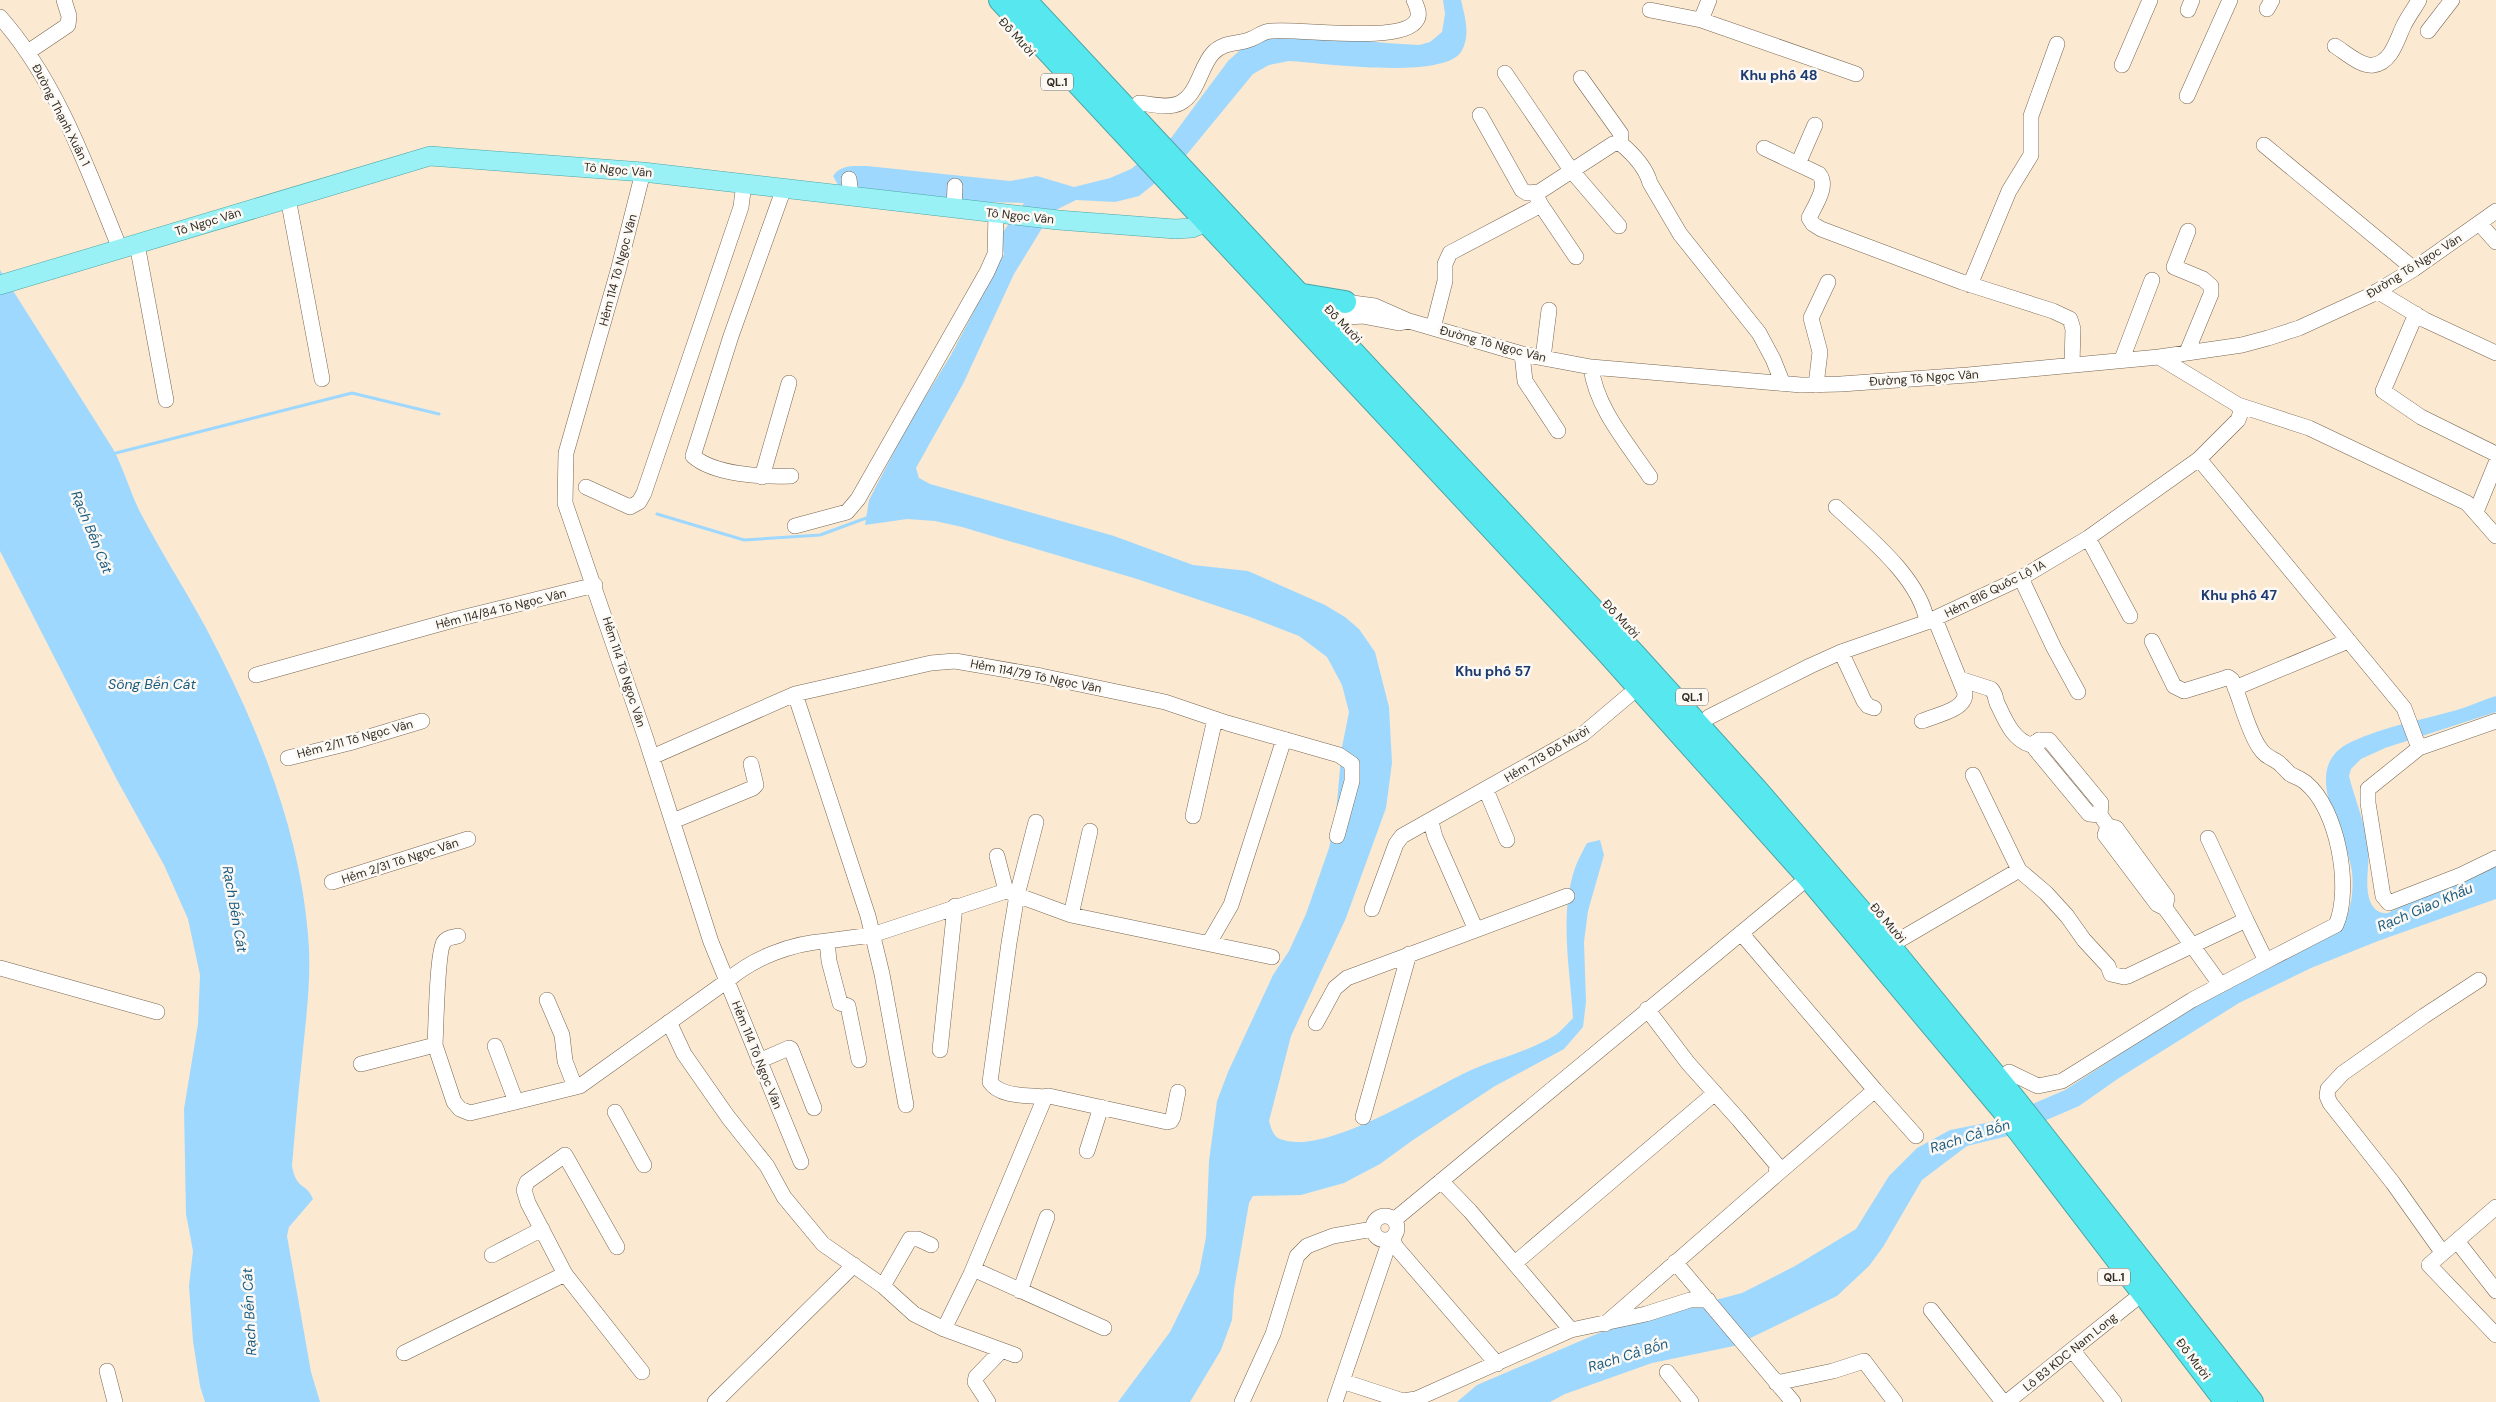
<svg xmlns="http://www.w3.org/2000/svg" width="2496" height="1402" viewBox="0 0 2496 1402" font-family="'DM Sans',sans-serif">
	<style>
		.water { fill: #9fd8fe }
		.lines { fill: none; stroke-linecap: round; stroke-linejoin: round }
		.stream { stroke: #9fd8fe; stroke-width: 3 }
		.minor-casing { stroke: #776651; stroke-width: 16 }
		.major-casing { stroke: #4ba6a7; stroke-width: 20 }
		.highway-casing { stroke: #4ba6a7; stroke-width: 24 }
		.minor { stroke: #fff; stroke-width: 15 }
		.major { stroke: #9af1f5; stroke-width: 19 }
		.highway { stroke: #57e7ee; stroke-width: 22 }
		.labels { text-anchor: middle; stroke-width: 5; stroke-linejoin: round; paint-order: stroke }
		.shield { fill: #fcf9f4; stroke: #706a62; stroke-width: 1 }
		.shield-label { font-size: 11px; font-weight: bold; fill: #342d24 }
		.street-label { font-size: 12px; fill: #342d24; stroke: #fcf9f4 }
		.neighbourhood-label { font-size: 14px; font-weight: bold; fill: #1c3b71; stroke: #fcf9f4 }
		.water-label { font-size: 14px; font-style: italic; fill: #1b5c81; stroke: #fcf9f4 }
	</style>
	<rect width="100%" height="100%" fill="#fce9d1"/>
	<path class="water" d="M1443 0H1461C1465 17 1471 36 1461 52 1442 80 1322 63 1289 61L1269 65 1253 74 1179 164 1139 196 1115 202 1076 200 1052 212 1014 274 963 384 916 468 919 478 930 484 1114 536 1193 565 1248 571 1325 605 1345 617 1359 629 1375 652 1389 707 1392 763 1386 808 1346 918 1291 1036 1269 1121C1271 1128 1273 1136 1280 1139 1324 1157 1428 1090 1469 1071 1497 1058 1531 1051 1557 1034 1562 1030 1568 1023 1573 1018 1570 969 1559 915 1575 868 1578 859 1583 851 1587 843L1600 840 1604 855 1588 911 1584 942 1586 1002 1583 1027 1564 1049 1495 1086 1413 1140 1380 1164 1344 1183 1301 1195 1253 1196 1249 1203 1234 1290 1232 1320 1221 1350 1190 1402H1118L1170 1332 1199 1273 1206 1237 1209 1161 1217 1101 1228 1072 1273 975 1289 951 1306 914 1329 848 1336 813 1342 747 1349 712 1342 685 1327 657 1299 636 1250 617 1137 579 962 527 935 521 907 519 865 525 869 500 908 425 951 355 1004 254 1000 236 1024 203 932 201 871 193 838 185 833 176C841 164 854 166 867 166L1010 181 1037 176 1074 187 1110 178 1131 169 1171 138 1228 61 1248 43 1279 32 1386 43 1419 45 1430 42 1442 32 1445 14Z
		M0 270 113 449C124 469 130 492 140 512 161 552 185 589 206 628 256 723 299 826 308 934 312 976 306 1018 302 1059 298 1095 295 1130 292 1166 296 1190 307 1183 313 1199L289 1227 287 1236 311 1372 320 1402H205L200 1386 193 1341 189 1286 193 1251 186 1214 184 1109 198 1024 200 975 188 919 164 865 116 778 0 551Z
		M2496 696V712L2385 748 2361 759 2351 769 2349 776C2355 800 2365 822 2368 847 2370 865 2364 884 2370 901 2373 909 2379 914 2388 913L2496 859V899L2378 941 2311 968 2239 1003 2119 1078 2079 1106 2012 1135 1967 1146 1922 1180 1883 1247 1869 1266 1837 1296 1734 1346 1652 1363 1565 1394 1550 1402H1457L1477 1385 1613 1327 1742 1293 1795 1266 1856 1229 1889 1176 1917 1148 1950 1130 1991 1122 2065 1090 2229 983 2343 927C2351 908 2354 892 2352 872 2348 833 2296 768 2351 742 2385 726 2422 720 2457 710 2470 706 2483 700 2496 696Z"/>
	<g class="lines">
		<path class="stream" d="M112 454 352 393 439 414
			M657 514 744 540 820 535 869 517"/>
		<g class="minor-casing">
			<path id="minor" d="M2267 9 2272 0
				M1650 10 1701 20 1709 0
				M2188 10 2192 0
				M0 17C57 81 88 170 120 249
				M1701 20 1856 74
				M2428 31 2452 0
				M2335 46C2345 52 2361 67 2373 65 2391 63 2397 40 2403 27 2407 18 2414 9 2419 0
				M28 52 68 25 69 16 64 0
				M2122 65 2150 0
				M1505 73 1571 170 1619 226
				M1581 78 1621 134 1620 143
				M2187 96 2230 0
				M1139 103C1151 104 1168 109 1180 103 1198 94 1200 67 1213 53 1224 41 1238 45 1251 39 1259 36 1263 31 1272 31 1300 28 1401 44 1416 21 1421 15 1417 7 1414 0
				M1480 115 1522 190 1527 193 1539 192
				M2264 145 2414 269
				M1764 148 1819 174C1829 186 1815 205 1809 218L1813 224 1821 229 1962 282 2053 311 2070 319 2073 329 2072 364
				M1798 164 1815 125
				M643 172 618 271 566 453 565 503 645 736 711 942 801 1162
				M849 179 851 196
				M784 188 731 336 693 456C714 475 763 477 791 476
				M288 198 322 379
				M954 209 955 186
				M2480 224 2496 242
				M137 244 166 400
				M1576 257 1541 205 1537 197 1539 192 1613 144 1620 143C1632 153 1646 168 1650 183L1680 234 1759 333 1773 359 1783 384
				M1970 285 2009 191 2031 155V116L2057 44
				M2377 291 2425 320 2496 353
				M2416 314 2383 391 2421 417 2496 454
				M1409 321 1399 323 1362 316 1337 318V311L1345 302 1375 306 1409 321 1522 354 1591 367 1801 385 1841 384 1968 375 2159 357 2242 345 2268 338 2299 328 2371 295 2414 269 2496 211
				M1433 328 1445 281V264L1450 253 1541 205
				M2187 352 2211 294V286L2203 279 2174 267 2188 231
				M1522 354 1525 381 1558 431
				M2159 357 2238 405 2309 428 2467 503 2496 536
				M1543 358 1549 310
				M2122 359 2152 280
				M1591 367C1596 408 1627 443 1650 477
				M1816 385 1820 352 1811 318 1828 282
				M2199 459 2404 708 2419 748
				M762 477 789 383
				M586 487 630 507 639 502 644 493 741 207 744 183
				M1836 507C1867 536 1920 578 1927 622
				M2476 512 2496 463
				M795 526 847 512 858 499 987 272 995 254 996 213
				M2088 538 2130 616
				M2021 578 2054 648 2078 692
				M1841 652 1864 701 1868 706 1874 708
				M256 675 457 619 595 585
				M1960 679 1991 689C1996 694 1995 698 1997 703 2005 720 2013 740 2031 745L2039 740
				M2235 688 2348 641
				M795 694 868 916 882 974 906 1105
				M1709 717 1810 666 1841 652 1927 622 2021 578 2088 538 2199 459 2238 420 2241 412 2238 405
				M1922 721C1936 715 1966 710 1965 693L1935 619
				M2496 721 2419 748 2368 789V803L2383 896 2389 903 2461 875 2496 858
				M652 757 795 694 931 663 955 661 1041 676 1165 702 1227 723 1339 755 1352 764V781L1337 836
				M288 758 349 743 422 721
				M1973 775 2019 870 2046 893 2067 916 2084 940 2108 966 2111 974 2124 977 2128 976 2246 920 2266 961 2336 925C2352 889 2338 809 2306 783 2302 779 2295 777 2290 774 2285 770 2282 764 2276 761 2269 757 2264 755 2259 747 2247 729 2241 700 2232 680L2228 677 2223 679 2184 691 2174 686 2152 641
				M1486 790 1507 840
				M2100 815 2089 814 2036 750 2039 740H2049L2101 803 2100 815 2108 826
				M1193 816 1215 719
				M673 821 753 788 756 785 751 764
				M1431 822 1435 837 1476 930
				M2208 838 2246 920
				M997 856 1006 891
				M332 882 468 839
				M2165 908 2167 898 2116 828 2108 826 2105 835 2157 904 2165 908 2220 984
				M1372 909 1396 844 1402 836 1583 734 1628 696
				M1071 915 1090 831
				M1741 933 1875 1090 1776 1175
				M1901 939 2019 870
				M1209 943 1231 905 1284 739
				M0 968 157 1012
				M547 1000 562 1035 565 1061 575 1087
				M669 1022 684 1054 728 1117 767 1166 784 1197 823 1244 883 1286 914 1314 944 1329 1015 1355
				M1316 1023 1335 988 1347 978 1567 896
				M435 1045C436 1029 437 951 444 942 447 937 454 937 458 936
				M495 1046 516 1102
				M940 1050 955 906
				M859 1060 848 1006 840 1003 829 961 827 941 872 935 1006 891 1071 915 1272 957
				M759 1061 789 1048 791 1049 814 1108
				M361 1064 435 1045 454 1102 460 1109 470 1113 580 1086 727 981C753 958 792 943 827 941
				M2009 1072 2038 1086 2062 1081 2192 1000 2266 961
				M1875 1090 1916 1136
				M1043 1097 1049 1096 1167 1122 1171 1121 1173 1117 1178 1092
				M615 1112 644 1165
				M1363 1117 1409 954
				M1087 1151 1101 1107
				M1441 1181 1470 1211 1571 1330
				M2496 1207 2429 1265 2496 1335
				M1373 1228a12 12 0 1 1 24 0a12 12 0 1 1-24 0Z
				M1394 1220 1798 886
				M1392 1238 1396 1247 1497 1364
				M2457 1241 2496 1291
				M617 1247 565 1155 527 1182 524 1190 528 1203 565 1274 642 1372
				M2442 1252 2393 1183 2330 1103 2327 1096 2328 1089 2343 1073 2424 1016 2479 980
				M492 1255 542 1229
				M1675 1262 1793 1402
				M1515 1263 1715 1093
				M973 1269 1104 1328
				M883 1286 910 1239H918L931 1245
				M1020 1291 1047 1217
				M1931 1310 2003 1402
				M1605 1324 1776 1175 1777 1165 1739 1120 1688 1063 1647 1009
				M944 1329 971 1274 1043 1102V1097C1027 1095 1000 1097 990 1082L1009 943 1017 895 1036 822
				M2073 1351 2114 1402
				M404 1353 565 1274
				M107 1371 115 1402
				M1667 1372 1691 1402
				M1342 1381 1403 1401 1416 1399 1571 1330 1646 1314 1690 1300H1708
				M1776 1383 1833 1371 1864 1361 1895 1402
				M715 1402 854 1265
				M988 1402 975 1382 976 1377 1001 1351
				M1242 1402 1273 1334 1297 1256 1307 1246 1333 1236 1373 1229
				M1335 1402 1390 1240
				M2007 1402 2133 1301"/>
		</g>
		<g class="major-casing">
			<path id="major" d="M0 285 430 156 643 172 1058 220 1175 229 1192 228 1207 222"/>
		</g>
		<g class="highway-casing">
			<path id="highway" d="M1000 0 1606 651 1808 877 2002 1109 2226 1402
				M1025 0 1636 656 1756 789 1870 922 2016 1101 2252 1402
				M1297 294 1345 302"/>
		</g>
		<use href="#minor" class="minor"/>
		<use href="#major" class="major"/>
		<use href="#highway" class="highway"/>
	</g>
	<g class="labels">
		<g class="shield">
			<rect x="1041" y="73.5" width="32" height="17" rx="4"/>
			<rect x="1676" y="688.5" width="32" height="17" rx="4"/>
			<rect x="2098" y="1268.5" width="32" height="17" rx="4"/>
		</g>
		<g class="shield-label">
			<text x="1057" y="86">QL.1</text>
			<text x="1692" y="701">QL.1</text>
			<text x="2114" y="1281">QL.1</text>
		</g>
		<g class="street-label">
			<text transform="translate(1017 37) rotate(48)" y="4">Đỗ Mười</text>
			<text transform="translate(61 115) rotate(63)" y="4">Đường Thạnh Xuân 1</text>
			<text transform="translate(618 170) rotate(5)" y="4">Tô Ngọc Vân</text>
			<text transform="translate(1020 216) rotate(6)" y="4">Tô Ngọc Vân</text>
			<text transform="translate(208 222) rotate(-17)" y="4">Tô Ngọc Vân</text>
			<text transform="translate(2414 266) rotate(-32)" y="4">Đường Tô Ngọc Vân</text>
			<text transform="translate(618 270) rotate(-75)" y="4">Hẻm 114 Tô Ngọc Vân</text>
			<text transform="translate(1343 324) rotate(46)" y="4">Đỗ Mười</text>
			<text transform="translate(1493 344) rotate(15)" y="4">Đường Tô Ngọc Vân</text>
			<text transform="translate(1924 378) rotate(-4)" y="4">Đường Tô Ngọc Vân</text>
			<text transform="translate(1995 589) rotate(-27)" y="4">Hẻm 816 Quốc Lộ 1A</text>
			<text transform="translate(501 609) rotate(-14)" y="4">Hẻm 114/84 Tô Ngọc Vân</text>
			<text transform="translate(1621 619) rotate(47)" y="4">Đỗ Mười</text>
			<text transform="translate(624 672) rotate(72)" y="4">Hẻm 114 Tô Ngọc Vân</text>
			<text transform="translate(1036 676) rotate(11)" y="4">Hẻm 114/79 Tô Ngọc Vân</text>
			<text transform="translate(355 739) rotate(-15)" y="4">Hẻm 2/11 Tô Ngọc Vân</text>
			<text transform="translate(1547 754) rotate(-31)" y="4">Hẻm 713 Đỗ Mười</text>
			<text transform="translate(400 861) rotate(-18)" y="4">Hẻm 2/31 Tô Ngọc Vân</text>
			<text transform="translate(1888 923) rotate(50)" y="4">Đỗ Mười</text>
			<text transform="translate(757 1055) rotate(68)" y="4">Hẻm 114 Tô Ngọc Vân</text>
			<text transform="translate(2070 1352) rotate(-39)" y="4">Lô B3 KDC Nam Long</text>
			<text transform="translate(2193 1359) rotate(53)" y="4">Đỗ Mười</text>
		</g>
		<g class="neighbourhood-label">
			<text x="1779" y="80">Khu phố 48</text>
			<text x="2239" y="600">Khu phố 47</text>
			<text x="1493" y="676">Khu phố 57</text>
		</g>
		<g class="water-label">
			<text transform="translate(92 532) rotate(68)" y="5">Rạch Bến Cát</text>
			<text x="152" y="689">Sông Bến Cát</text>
			<text transform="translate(2425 907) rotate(-23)" y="5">Rạch Giao Khẩu</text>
			<text transform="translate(235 909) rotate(80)" y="5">Rạch Bến Cát</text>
			<text transform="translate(1970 1136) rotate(-17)" y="5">Rạch Cả Bốn</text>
			<text transform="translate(249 1312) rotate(-93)" y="5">Rạch Bến Cát</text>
			<text transform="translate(1628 1355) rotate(-17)" y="5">Rạch Cả Bốn</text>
		</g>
	</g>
</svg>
